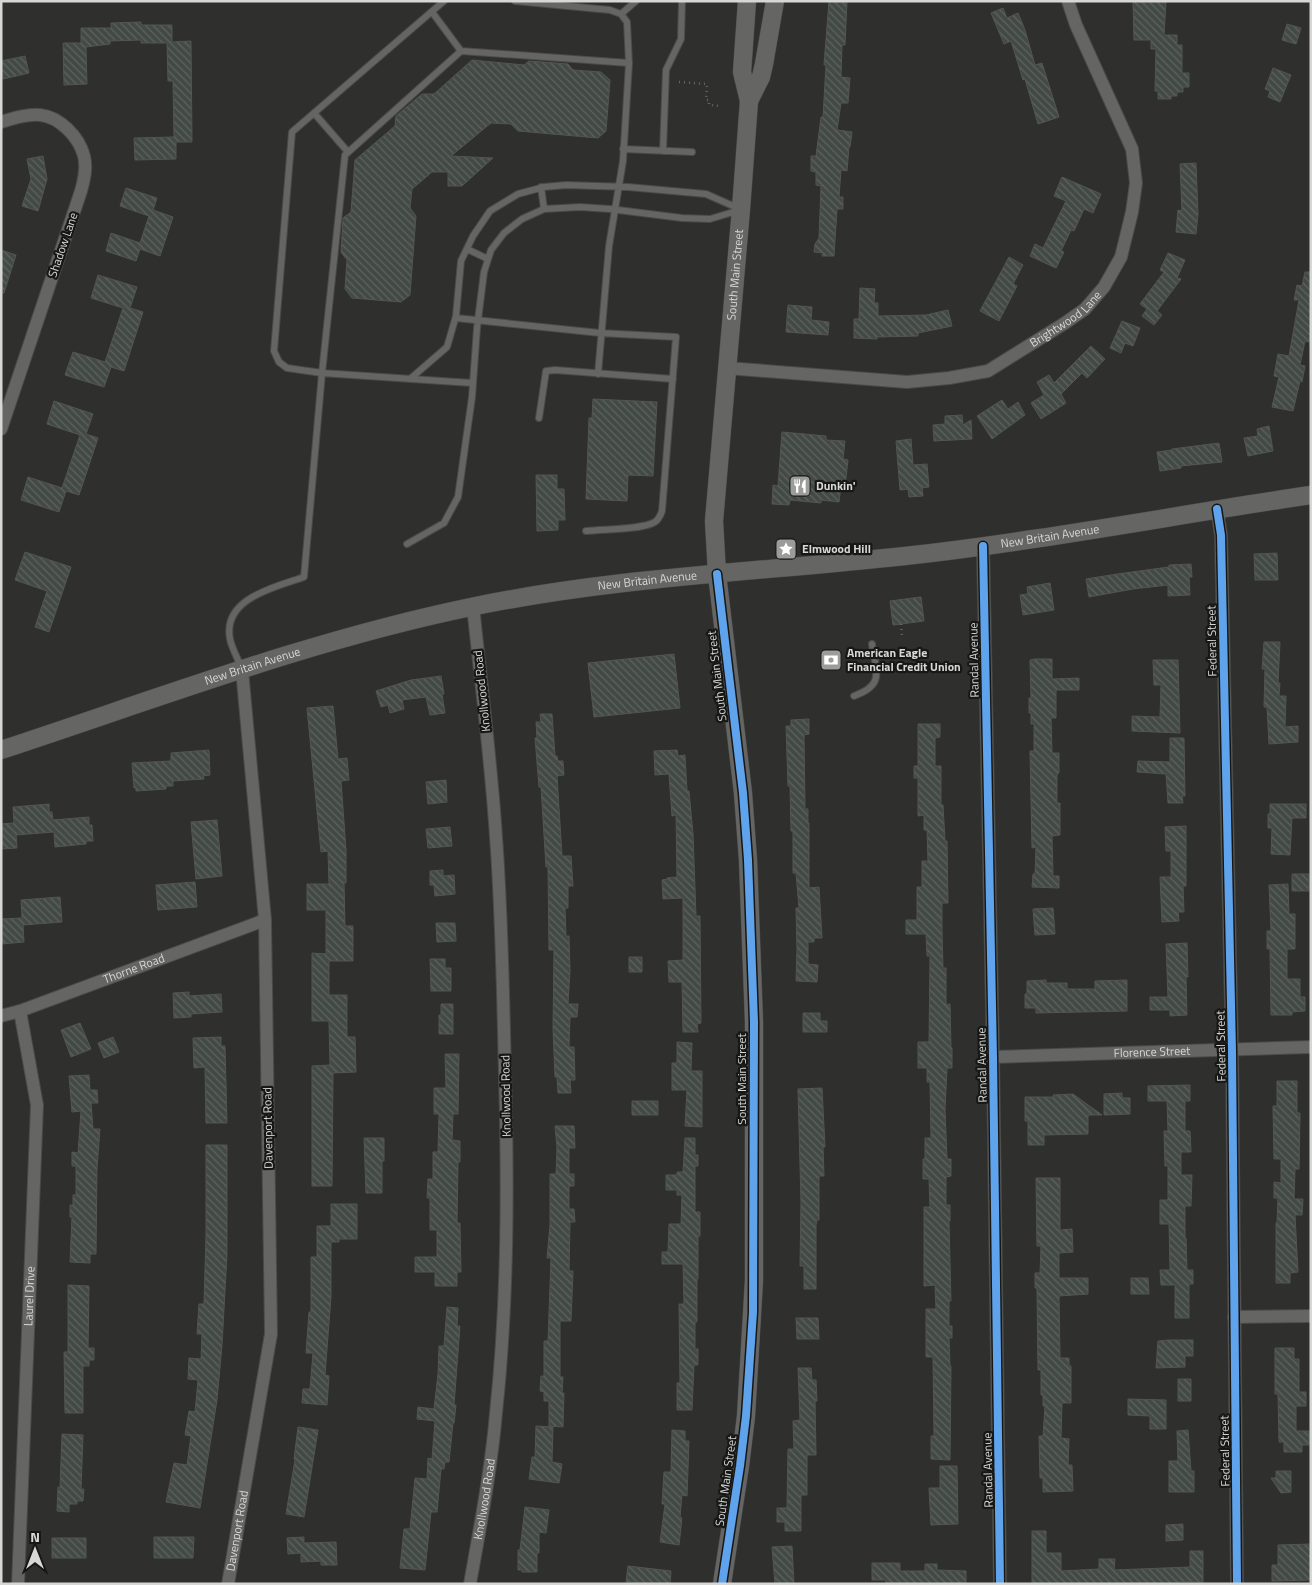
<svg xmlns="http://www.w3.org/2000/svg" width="1312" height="1585" viewBox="0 0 1312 1585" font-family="'Titillium Web',sans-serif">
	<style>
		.building { fill: url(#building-back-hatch); stroke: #535453 }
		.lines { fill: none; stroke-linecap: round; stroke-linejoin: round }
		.lane-casing { stroke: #4a4a49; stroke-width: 8 }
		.street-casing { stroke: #4a4a49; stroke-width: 14 }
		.secondary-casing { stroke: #4a4a49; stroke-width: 19 }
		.path { stroke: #666665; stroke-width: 2.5; stroke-dasharray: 1 4; stroke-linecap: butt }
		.lane { stroke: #656564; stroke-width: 6 }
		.street { stroke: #656564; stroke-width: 12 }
		.secondary { stroke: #656564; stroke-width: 18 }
		.cycleway-casing { stroke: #171816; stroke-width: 11 }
		.cycleway { stroke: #60a3ed; stroke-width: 8 }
		.labels { text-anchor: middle; stroke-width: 4.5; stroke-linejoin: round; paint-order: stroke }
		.street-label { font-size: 12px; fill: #d7d8d6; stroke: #171816 }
		.poi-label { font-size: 12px; font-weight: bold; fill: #d7d8d6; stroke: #171816; text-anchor: start }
	</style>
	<defs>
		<pattern id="building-back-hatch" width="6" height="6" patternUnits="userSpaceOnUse" patternTransform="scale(1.25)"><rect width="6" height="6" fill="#434a45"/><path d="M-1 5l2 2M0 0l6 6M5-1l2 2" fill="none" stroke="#5d635f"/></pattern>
	</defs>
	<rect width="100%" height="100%" fill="#2f2f2e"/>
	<path class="building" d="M829 1H847L845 45H842L841 77 850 78 848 103H841L837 130 852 132 850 147H849L847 171 841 170 839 197H843V209H837L834 256H822L823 253 814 252 815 244 819 238 821 186 816 185V172L811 171V156H816L821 117H823L826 65H824Z
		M1133 1 1166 2 1164 35H1177V45H1182V73H1189V87H1183V92H1177V96H1171V99H1158V91H1155L1156 49H1151V40H1134Z
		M1003 8 1007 18 1018 13 1025 30 1035 65 1042 63 1059 117 1038 124 1025 79 1023 80 1011 41 1004 44 991 13Z
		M141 22V25H172V42L191 41 192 142H176V159L135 160 134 138 174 137 173 81H168L167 43H141V40L110 41V44L86 47 87 84 64 85 63 43H81V28H111V23Z
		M1287 24 1301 28 1296 44 1282 40Z
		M25 56 29 73 3 79 1 61Z
		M472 60 524 65 529 61 568 64 573 70 601 72 610 80 606 131 598 138 518 131 511 124 491 123 451 156 493 158 462 186H448V172H432L412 189 410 208 416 216 410 295 401 302 352 298 345 289 347 260 341 252 343 218 351 212 355 160 395 126 396 116 422 94H434Z
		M1273 68 1291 75 1280 102 1268 97 1270 91 1265 89Z
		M43 156 47 179 38 211 22 206 31 179 27 159Z
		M1196 163 1198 214 1196 234 1176 232 1178 210 1182 211 1180 164Z
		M1062 177 1101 194 1093 213 1084 209 1074 231 1071 230 1061 251 1064 252 1056 268 1030 256 1035 244 1043 248 1066 201 1054 196Z
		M126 188 157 198 153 210 173 217 160 256 140 249 136 261 106 251 111 233 140 243 149 216 120 206Z
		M1 250 16 255 4 293H1Z
		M1168 253 1185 260 1177 278 1181 279 1157 311 1162 315 1154 325 1142 316 1147 309 1140 304 1164 272 1160 270Z
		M1009 257 1023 265 1013 284 1017 286 999 321 980 311Z
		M1305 272H1311V334L1309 342 1305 341 1300 365 1305 366 1302 382 1300 381 1293 411 1272 407 1279 377 1274 376 1278 354 1289 356 1299 300H1294L1297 285 1302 286Z
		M98 275 137 287 130 308 143 312 124 371 111 367 104 387 65 375 73 352 105 362 123 308 91 298Z
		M860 288 875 289 874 303H878V316L926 315 948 310 952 326 918 333V336L877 337V339L854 338V319H859Z
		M788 305 812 307 811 320 829 322 828 335 786 332Z
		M1122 321 1140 328 1133 346 1125 343 1121 353 1110 348Z
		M1091 346 1105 359 1087 378 1082 373 1061 394 1066 403 1041 419 1031 403 1044 395 1037 382 1049 375 1054 383Z
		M593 399 657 402 653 476 628 475 627 501 586 499 589 418H592Z
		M1002 400 1008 409 1018 402 1025 415 992 439 977 416Z
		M54 401 93 414 86 434 98 438 79 495 66 491 59 512 21 500 28 477 62 488 80 435 47 424Z
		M962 415 963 425 971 420 972 439 934 441 933 425 945 424V416Z
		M1269 426 1273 451 1248 456 1244 438 1258 436 1257 429Z
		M782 432 826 436V440L845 441 843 459 848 460 845 487 841 486 839 502 821 500V503L790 500 789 505 772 504 773 485 778 486Z
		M911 439 913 465 927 464 929 487 922 488 923 496 909 497 908 489 900 490 896 441Z
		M1219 443 1222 462 1181 466V468L1160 471 1157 452 1172 450V449Z
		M536 475H557V489H564L565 520H558V530L537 531Z
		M25 552 71 567 49 632 35 627 47 591 15 580Z
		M1277 553 1278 580H1255L1254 554Z
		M1191 564 1192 577H1189L1190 595 1168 596V585L1133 589 1089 597 1086 579 1117 574 1169 567V565Z
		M1050 583 1054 610 1023 615 1020 595 1028 594 1027 587Z
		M921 597 924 621 893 625 890 601Z
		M1264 642H1280L1278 683H1280L1279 696H1286L1285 727 1298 726V742L1269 744 1267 707H1264L1265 669H1262Z
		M674 654 680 708 594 717 588 663Z
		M1035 659H1052V679L1079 678V690H1056V718H1051L1052 753H1059V773L1057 774V803H1060V835L1052 836 1053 876H1059V888L1032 887 1033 874H1035L1036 847 1032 848 1030 751H1034V724H1031V713H1029V698H1031L1030 660Z
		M1153 660H1178L1180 733 1132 731V716L1160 717 1161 685H1154Z
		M441 676 444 694H442L445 713 430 715 426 697 402 700 404 709 390 713 388 705 381 707 376 691 411 680Z
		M333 706 338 759 347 758 349 780 341 781 346 850V883H344L345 926H353V961H329V995H347V1037H355L356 1072 333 1073 332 1186H312V1066L330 1065 329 1021H312V953L326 954V910H307V884H329L328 851 321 852 307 708Z
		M540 714H552L555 756H557L558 761H563L564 775 557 776 562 856H571L573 886H568V908H565L566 936H569L570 970 568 1004H578L577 1017H570L569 1047H574L575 1080H570L571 1093H558L557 1077H555L553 1028 554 950H549L548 867H546L541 787H539L535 738H537L536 722H541Z
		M809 719V734L804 735 805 809H808V823H809V888L819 887 822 938H814V942H808V964L818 965 817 982 796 981 797 949 796 908H799L796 873H793V831H791L790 786H788L786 726H791V720Z
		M918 724H940V737L935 738V766H941V805H943L945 841H947L948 903H942V932L943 968H946V1005L950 1004 951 1048H952V1068H947L945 1109 947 1159H951V1176L946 1177V1205H950V1221H949L951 1301H949V1326H952V1338H949L950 1366H951L950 1460 931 1459V1436H934L933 1357H926V1309H936L935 1285 924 1286V1207H930L929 1179H923V1159H925V1138H931L930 1082H927V1068H918V1042H929L930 956H927L926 934H906V920H917V887H922V861H928L927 830H924V815L918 816V778H914V766H918Z
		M1170 738H1184L1185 796H1182L1183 803H1168L1166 774 1137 772 1138 761 1170 762Z
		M209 750 210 775 203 776 204 779 173 781V786H166V789L136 791V788H134L132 763 171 761V753Z
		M677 750 678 756 685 755 687 791H689L693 834 696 916H700L701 1023 697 1024 698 1032H683L682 982H669L668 961 683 960V898L663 899 662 880 667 879V878L677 877 676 815 672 816 669 774 655 775 654 751Z
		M446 780 447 802 428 804 426 782Z
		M49 804V812H52L53 820 89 817V825H92L93 841H86V844L55 847 54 832 16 835 17 848 1 849V824L14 823 13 807Z
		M1270 804H1306V818H1292L1290 855 1271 854 1272 828H1268V814H1270Z
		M217 820 222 876 196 879 191 822Z
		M1186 826V886H1183L1184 912H1178L1179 921 1162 922 1160 877H1171V851H1166L1165 827Z
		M450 827 452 846 428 848 426 829Z
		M443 870V876L454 875 455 894 435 896 434 885H430V871Z
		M1292 874H1309V891H1292Z
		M195 882 197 907 158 910 156 885Z
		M1288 884 1289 914H1295V949H1287V979H1300V997H1305V1011L1292 1012V1015H1271L1270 949H1267V931H1271L1269 885Z
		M60 897 62 922 23 925 24 942 1 944V919L22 918 21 900Z
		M1053 908 1055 934 1035 935 1033 909Z
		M436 923H455L456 941 437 942Z
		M1187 943 1188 977H1186L1187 1015 1170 1016V1010H1150V997H1168L1166 944Z
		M629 957H642V972H629Z
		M430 959H445V968H451V991H431Z
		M1046 980V983H1067V989H1095V981L1127 980V1011L1036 1013V1008H1025V994H1027V981Z
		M189 992V996L221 994 222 1012 191 1014V1017L174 1018 173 993Z
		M441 1004H453V1034H439V1015H441Z
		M803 1013H820V1021H827V1032H803Z
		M80 1023 91 1049 71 1057 61 1030Z
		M113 1037 119 1052 104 1058 98 1043Z
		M221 1037V1046H225L227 1123H206L205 1067 194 1068 193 1038Z
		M677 1042 692 1043 691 1071H702V1127L685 1126 687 1090H672V1063H677Z
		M445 1054H459L458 1114H453L452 1140 460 1141V1162H458L457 1223H460L461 1272H457V1286H435V1272H415V1257H437V1230H430V1198H427L428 1179H433V1152H438L439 1114H434V1088H446Z
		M89 1075 90 1090H97L98 1103H91L93 1129H100L97 1168 96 1254H90V1263L70 1262 72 1217H70V1205H73V1195H76V1166H72V1152L78 1153 81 1111 72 1112 69 1076Z
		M1277 1081H1297V1113H1300L1299 1169H1295L1294 1199H1303L1302 1215H1295L1298 1272 1290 1273V1283H1276V1223H1277L1278 1198H1274V1182L1281 1183V1159H1274L1273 1106H1277Z
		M1190 1085V1101H1185V1131H1190L1191 1152H1181V1175H1192L1191 1206H1185V1238H1186L1187 1270H1193V1284H1189V1318H1175V1285H1161L1160 1270H1170L1169 1224H1160V1200H1168V1166H1165L1164 1131H1168L1167 1101H1148V1086Z
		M822 1088 825 1147H823L824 1176H819V1220H817L816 1225V1289H804V1266H800L801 1202 798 1089Z
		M1122 1093V1098H1130V1114L1104 1115V1094Z
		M1073 1094 1102 1115H1088V1134L1044 1135V1145H1028V1121H1025V1097H1054L1053 1095Z
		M632 1101H658V1115H632Z
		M555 1126H574L575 1148H569V1174H574V1186H569V1209H574L575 1222H570L569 1271H573L571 1321H560V1377H563L562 1393H564L563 1427 549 1426V1401H544V1392L540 1391 541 1376H544V1341H548L551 1258H547L550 1225V1174H556L557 1148Z
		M364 1138H384V1161H382V1193H366Z
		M685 1138H695V1155H698V1166H695V1212H700V1236H698V1279H697V1322H695V1349H698V1365H694L692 1410H677V1383H680L679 1304H684L683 1264H662V1252H668L669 1224H681L682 1195H677V1190H666V1175H677V1172H683Z
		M206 1145H227V1255L222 1345 217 1400 200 1508 166 1502 174 1463 187 1465 191 1436 185 1435 189 1411 195 1412 198 1380 188 1379 189 1358 201 1359 202 1334H197L199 1304H204L206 1235Z
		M1036 1178H1060V1230L1072 1229 1073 1252 1059 1253V1278H1088V1294L1059 1296 1060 1358H1069V1366H1071V1403H1062L1061 1438 1069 1439 1068 1465H1072L1073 1491 1043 1492V1478H1040L1039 1436H1043L1045 1406H1043V1395H1041V1370H1038L1037 1288H1035V1273H1040L1041 1246H1037Z
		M331 1204H357V1239H339V1242H331V1297L325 1375 329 1376 327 1405 302 1403 303 1389H310L313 1353H306L309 1312H311V1257H317V1226H331Z
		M1131 1278H1148L1149 1294H1131Z
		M68 1285 89 1286 88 1348H94V1360H89V1366H83V1413H65L64 1352H68Z
		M447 1307 458 1308 457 1326H460L454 1405H456L454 1423H453L449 1462H445L444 1469H441L437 1512H431L425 1570 400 1568 404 1529H410L415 1478 427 1479 428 1458 432 1459 435 1421 417 1419 418 1407 434 1409 438 1374 439 1346H444Z
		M796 1318H818L819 1339H797Z
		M1168 1340H1193V1356H1185V1367L1156 1368 1158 1341Z
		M1275 1348H1294V1359H1299V1392H1306V1406H1296V1431H1309V1445H1302V1452H1284V1442H1279L1278 1394H1275Z
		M798 1368H811L812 1380H816L817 1401H815L816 1455H807V1495H801V1531H785V1522H777V1508H787L788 1449H794L793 1421 800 1420Z
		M1178 1379H1191V1401H1178Z
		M1128 1399 1166 1400V1429H1150V1416L1128 1415Z
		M536 1426 553 1427 552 1462 562 1464 559 1483 529 1479 532 1457H535Z
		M298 1427 318 1430 304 1517 286 1514 295 1460 294 1459Z
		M672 1430 685 1431V1441H689L687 1496 682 1495 680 1517 682 1518 679 1545 660 1542 665 1504H662L664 1472H671Z
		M1188 1430 1191 1471H1194V1492H1169V1461H1178L1177 1431Z
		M62 1434 83 1435 81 1489H84L83 1501H77V1504H69V1512L57 1511 58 1487 60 1488Z
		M940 1466H957L958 1524 931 1525 929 1488H940Z
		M1276 1471H1291V1492L1281 1493 1271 1478H1276Z
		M525 1507 549 1510 546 1533 539 1532V1553H537V1572H522V1570H518V1550H520Z
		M1183 1524V1540L1166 1541V1525Z
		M1032 1531H1046V1553H1061V1571L1099 1569V1559H1115L1114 1570 1190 1567V1551H1203V1582H1178V1584H1032Z
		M154 1537H194L193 1558H154Z
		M304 1537V1543L336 1542 337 1565H321V1561L301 1562V1553L288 1554 287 1538Z
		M52 1538H86V1558H52Z
		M1311 1544V1580L1272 1581V1565H1278V1545Z
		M792 1546 794 1584H775L772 1547Z
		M872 1563H900V1571H925V1564H937V1570L966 1571V1584H886V1580H872Z
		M628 1566 671 1571 670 1584 626 1582Z"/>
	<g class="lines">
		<g class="lane-casing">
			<path id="lane" d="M515 1 610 10 621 14 627 22 629 63 623 161 609 246 598 374
				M432 12 461 51
				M621 14 636 1
				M314 113 348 152
				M623 149 692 152
				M663 151 666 70 681 39 682 1
				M541 187 544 209
				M467 249 488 259
				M456 318 600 333 676 337 662 511C660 517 658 521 653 523 637 530 604 529 586 531
				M410 379 447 347 456 316 461 261 473 236 490 211 518 194 544 187 566 185 628 187 706 194 740 209
				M472 383 322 373 345 155 461 51 629 63
				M539 418 546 371 555 370 673 379
				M407 544 444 523 458 497 472 397 477 328 484 272 491 250 504 233 522 219 544 209 580 207 610 209 682 218 710 219 740 210
				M242 669C238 659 232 649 230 639 222 598 276 587 304 577L322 373 287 368 279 362 274 351 292 132 444 1
				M854 696C885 685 876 672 872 644"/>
		</g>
		<g class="street-casing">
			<g id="street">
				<path d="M1 122C14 118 27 114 40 115 60 117 79 137 84 156 87 168 84 180 81 191L1 429"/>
				<path id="s1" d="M727 368 907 382 949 378 988 371 1065 323 1085 309 1104 287 1121 257 1132 212 1136 183 1132 149 1076 25 1068 1"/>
				<path d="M1217 509 1221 535 1232 1051 1237 1584"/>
				<path d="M983 546 993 1057 1000 1584"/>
				<path id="s2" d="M1 1016 20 1011 265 920"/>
				<path id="s3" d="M993 1057 1311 1047"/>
				<path d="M1234 1317 1311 1316"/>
				<path id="s4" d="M18 1584 37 1105 20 1011"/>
				<path id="s5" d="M228 1584 271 1334 265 920 242 670"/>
				<path id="s6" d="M470 1584C480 1527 491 1471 496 1413 508 1300 508 1187 505 1073 503 995 502 916 496 837 491 760 481 683 473 606"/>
			</g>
		</g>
		<g class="secondary-casing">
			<g id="secondary">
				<path d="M749 101 761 77 764 64 775 1"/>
				<path id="s7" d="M1 750C156 699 311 640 471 607 614 577 760 572 905 556 1041 541 1175 515 1311 495"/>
				<path id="s8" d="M722 1584 740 1466 746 1416 754 1280V1022L748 860 743 793 717 574 714 521 741 209 749 101 742 72 747 1"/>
			</g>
		</g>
		<path class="path" d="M679 82 707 84 706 100H709V105L721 106
			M901 624 902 636"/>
		<use href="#lane" class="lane"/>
		<use href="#street" class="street"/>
		<use href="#secondary" class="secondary"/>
		<g class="cycleway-casing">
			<path id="cycleway" d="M1217 509 1221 535 1232 1051 1237 1584
				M983 546 993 1057 1000 1584
				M717 574 743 793 748 860 754 1022 753 1312 746 1416 740 1466 722 1584"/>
		</g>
		<use href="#cycleway" class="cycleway"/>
	</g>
	<defs>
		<g id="restaurant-square" transform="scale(1.125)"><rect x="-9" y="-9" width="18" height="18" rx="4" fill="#9c9d9b" stroke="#171816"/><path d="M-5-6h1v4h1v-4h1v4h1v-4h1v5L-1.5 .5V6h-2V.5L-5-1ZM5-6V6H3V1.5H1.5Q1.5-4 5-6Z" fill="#fff"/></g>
		<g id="sight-square" transform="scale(1.125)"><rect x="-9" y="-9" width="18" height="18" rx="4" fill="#9c9d9b" stroke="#171816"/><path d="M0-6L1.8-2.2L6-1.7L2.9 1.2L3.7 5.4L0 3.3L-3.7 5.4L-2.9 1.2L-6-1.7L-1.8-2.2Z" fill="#fff"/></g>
		<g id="bank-square" transform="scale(1.125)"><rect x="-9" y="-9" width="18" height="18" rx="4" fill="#9c9d9b" stroke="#171816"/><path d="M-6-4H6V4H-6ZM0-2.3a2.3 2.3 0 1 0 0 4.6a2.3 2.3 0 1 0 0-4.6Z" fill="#fff"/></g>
	</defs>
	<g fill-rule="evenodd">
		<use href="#restaurant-square" x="800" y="486"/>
		<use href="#sight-square" x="786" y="549"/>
		<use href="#bank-square" x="831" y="660"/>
	</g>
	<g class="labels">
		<g class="street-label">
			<text transform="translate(63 245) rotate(-71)" y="4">Shadow Lane</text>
			<text dy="4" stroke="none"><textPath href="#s8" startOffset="1314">South Main Street</textPath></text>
			<text dy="4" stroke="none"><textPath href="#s1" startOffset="356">Brightwood Lane</textPath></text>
			<text dy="4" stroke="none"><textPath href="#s7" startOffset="1075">New Britain Avenue</textPath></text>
			<text dy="4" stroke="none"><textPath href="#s7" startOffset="670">New Britain Avenue</textPath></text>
			<text transform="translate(1212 641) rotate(-91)" y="4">Federal Street</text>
			<text transform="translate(974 660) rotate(-91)" y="4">Randal Avenue</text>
			<text dy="4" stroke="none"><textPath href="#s7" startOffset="265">New Britain Avenue</textPath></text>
			<text transform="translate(717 676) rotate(-97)" y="4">South Main Street</text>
			<text transform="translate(482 691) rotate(-96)" y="4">Knollwood Road</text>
			<text dy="4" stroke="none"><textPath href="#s2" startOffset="141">Thorne Road</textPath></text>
			<text transform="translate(1221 1046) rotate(-91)" y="4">Federal Street</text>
			<text dy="4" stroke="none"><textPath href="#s3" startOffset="159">Florence Street</textPath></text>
			<text transform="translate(982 1065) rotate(-91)" y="4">Randal Avenue</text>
			<text transform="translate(742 1079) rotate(-90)" y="4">South Main Street</text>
			<text transform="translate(506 1096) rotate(-91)" y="4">Knollwood Road</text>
			<text transform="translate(268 1128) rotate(-91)" y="4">Davenport Road</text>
			<text dy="4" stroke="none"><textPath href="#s4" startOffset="288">Laurel Drive</textPath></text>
			<text transform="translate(1225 1451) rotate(-91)" y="4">Federal Street</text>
			<text transform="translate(988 1470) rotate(-91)" y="4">Randal Avenue</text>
			<text transform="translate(726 1481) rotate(-82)" y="4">South Main Street</text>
			<text dy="4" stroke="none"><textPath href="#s6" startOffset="86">Knollwood Road</textPath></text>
			<text dy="4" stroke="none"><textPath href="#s5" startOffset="54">Davenport Road</textPath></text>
		</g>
		<g class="poi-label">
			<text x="816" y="490">Dunkin'</text>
			<text x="802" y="553">Elmwood Hill</text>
			<text x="847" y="657">American Eagle<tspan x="847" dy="14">Financial Credit Union</tspan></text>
		</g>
	</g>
	<rect width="1312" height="1585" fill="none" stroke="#d7d8d6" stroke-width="5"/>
	<g transform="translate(35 1550)" stroke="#171816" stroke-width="4" paint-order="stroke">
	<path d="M0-4L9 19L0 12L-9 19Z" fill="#d7d8d6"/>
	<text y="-8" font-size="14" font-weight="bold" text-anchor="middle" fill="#d7d8d6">N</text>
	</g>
</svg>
